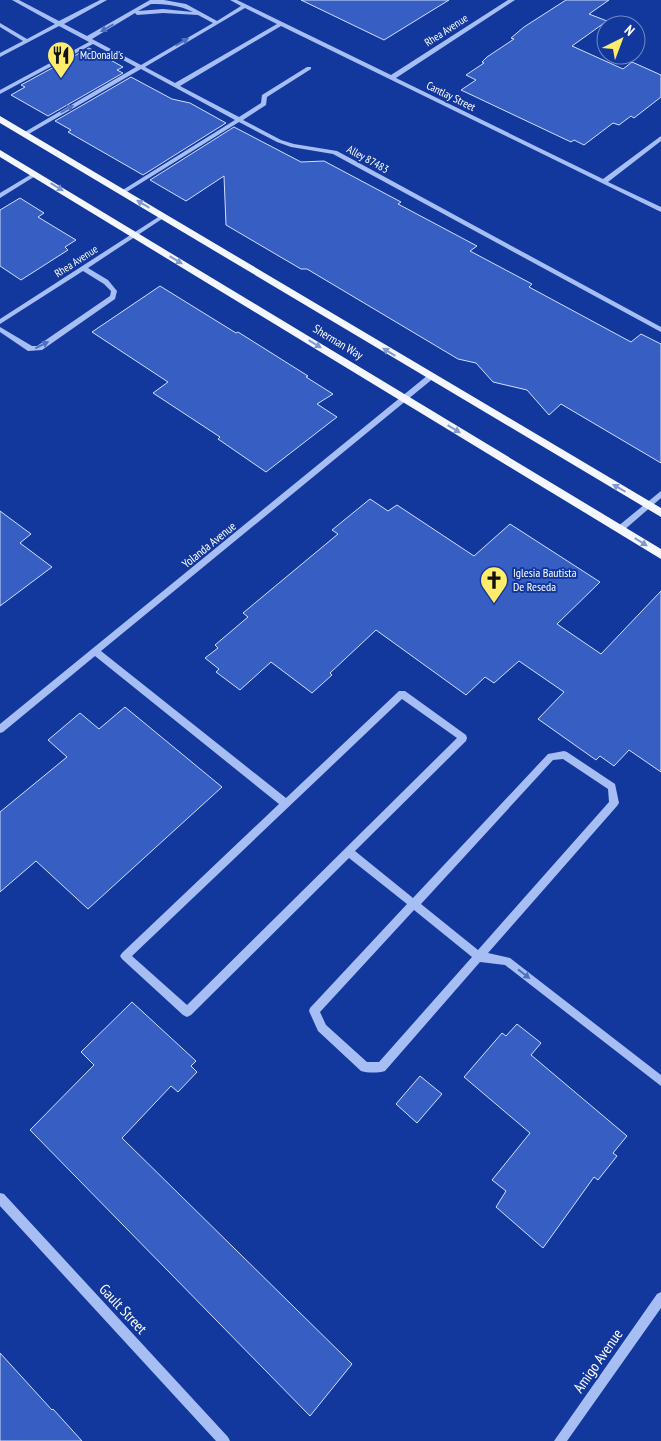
<svg xmlns="http://www.w3.org/2000/svg" width="661" height="1441" viewBox="0 0 661 1441" font-family="'PT Sans Narrow',sans-serif">
	<style>
		.building { fill: #365ec3; stroke: #d0ddfe }
		.lines { fill: none; stroke-linecap: round; stroke-linejoin: round }
		.minor { fill: #a7bef4; fill-rule: evenodd }
		.major { fill: #f4f7ff; fill-rule: evenodd }
		.oneway { fill: #4e6ec0 }
		.oneway2 { fill: #8398ce }
		.labels { text-anchor: middle; stroke-width: 4; stroke-linejoin: round; paint-order: stroke }
		.far-street-label { font-size: 11px; fill: #fff; stroke: #12389d }
		.far-poi-label { font-size: 11px; fill: #fff; stroke: #12389d; text-anchor: start }
		.street-label { font-size: 12px; fill: #fff; stroke: #12389d }
		.poi-label { font-size: 12px; fill: #fff; stroke: #12389d; text-anchor: start }
		.near-street-label { font-size: 15px; fill: #fff; stroke: #12389d }
	</style>
	<rect width="100%" height="100%" fill="#12389d"/>
	<path class="building" d="M301 0H449L384 40Z
		M566 0H609L589 14 607 21 572 46 623 69 632 62 661 75V97L634 118 631 116 619 125 613 123 584 145 574 140 571 142 461 90 476 80 466 75 484 63 482 62 487 57 514 39 511 38 524 27Z
		M89 48 123 67 117 70 123 73 48 116 11 95 25 87 21 85Z
		M131 77 172 99 190 103 226 123 143 175 68 132 71 130 55 121Z
		M234 127 301 162 324 161 401 202 398 204 477 246 470 251 532 284 529 287 631 342 641 334 661 344V463L561 404 549 415 527 390 493 382 476 363 458 359 307 269H301L226 225 224 176 186 201 150 180Z
		M20 198 44 213 38 217 76 240 65 247 68 250 21 280 0 266V210Z
		M160 286 236 333 238 332 308 376 306 377 333 394 317 404 337 417 266 472 218 439 220 437 153 393 168 382 92 332Z
		M370 499 388 511 397 505 474 556 510 524 600 582 557 624 601 654 661 591V772L629 750 614 766 600 756 596 760 538 719 564 692 519 661 494 683 485 677 466 695 376 630 330 673 332 675 312 693 271 662 240 690 216 672 219 669 205 658 218 648 215 645 248 617 243 613 338 534 332 530Z
		M0 511 31 534 20 543 52 567 0 606Z
		M125 707 222 787 88 909 36 861 0 892V812L67 757 48 740 80 713 99 729Z
		M132 1002 196 1061 191 1066 197 1072 178 1092 171 1086 122 1138 352 1364 310 1416 30 1130 94 1065 81 1052Z
		M517 1024 541 1043 531 1055 627 1136 613 1153 617 1156 598 1180 594 1177 543 1248 496 1207 506 1191 492 1180 530 1133 464 1077 502 1033 506 1036Z
		M420 1076 442 1094 417 1123 396 1104Z
		M0 1353 52 1410 53 1409 82 1441H0Z"/>
	<g class="lines">
		<path class="minor" d="M12 0H19L59 21 100 0H107L64 24 87 36 150 0H164L186 4 217 21 241 6 230 0H237L391 75 508 0H515L396 78 603 179 661 136V141L608 182 661 207V212L281 26 180 86 239 117 261 103 262 95 307 67H311V69L267 97 266 105 243 120 281 140 294 144 337 151 661 327V332L333 154 291 147 277 142 239 122 125 193H121V191L235 120 141 69 27 135H23V133L136 67 93 44 0 94V90L89 42 59 26 0 57V53L23 41 0 27V23L27 39 55 24ZM151 4C166 4 179 5 193 12L163 9 138 11ZM245 8 277 24 175 83 145 67ZM135 13 137 15 163 13 198 15 213 23 141 65 92 39Z
			M35 172 37 173V175L0 198V193Z
			M163 214 166 216 165 217 88 268 108 280 117 291 115 299 42 350 28 351 0 332V327L32 346H37L110 296 111 291 104 284 83 271 0 324V319Z
			M428 375H431L435 377 101 651 286 798 399 691H405L466 735 467 738 466 741 355 851 413 898 548 754 564 751 567 752 615 784 619 803 617 806 488 953 510 958 661 1075V1086L505 965 480 962 385 1071C378 1073 368 1073 361 1071L318 1031 309 1011 310 1008 407 904 349 858 191 1015 187 1017 183 1015 122 959 120 956 122 953 279 804 95 656 3 732 0 733V724ZM402 699 457 738 187 1005 132 956ZM563 759 608 789 609 802 478 950 421 904 553 760ZM414 910 472 957 379 1062H367L326 1025 320 1012Z
			M661 491V498L623 531H617L616 529 617 527Z
			M0 1193 4 1194 228 1437 230 1441H216L0 1206Z
			M661 1292V1308L567 1441H554L657 1294Z"/>
		<path class="major" d="M0 116 661 508V517L0 123Z
			M0 150 661 549V559L0 157Z"/>
	</g>
	<defs><path id="oneway-solid" d="M-6-.8H1V-3.2L6.5 0L1 3.2V.8H-6Z" transform="scale(1.25)"/></defs>
	<g class="oneway">
		<use href="#oneway-solid" transform="translate(107 28) rotate(150)"/>
		<use href="#oneway-solid" transform="translate(182 42) rotate(-29)"/>
		<use href="#oneway-solid" transform="translate(67 109) rotate(-30)"/>
		<use href="#oneway-solid" transform="translate(42 345) rotate(-27)"/>
		<use href="#oneway-solid" transform="translate(524 974) rotate(38)"/>
	</g>
	<g class="oneway2">
		<use href="#oneway-solid" transform="translate(57 187) rotate(31)"/>
		<use href="#oneway-solid" transform="translate(143 204) rotate(-149)"/>
		<use href="#oneway-solid" transform="translate(176 260) rotate(31)"/>
		<use href="#oneway-solid" transform="translate(315 344) rotate(31)"/>
		<use href="#oneway-solid" transform="translate(389 352) rotate(-149)"/>
		<use href="#oneway-solid" transform="translate(454 429) rotate(31)"/>
		<use href="#oneway-solid" transform="translate(619 488) rotate(-150)"/>
		<use href="#oneway-solid" transform="translate(641 542) rotate(32)"/>
	</g>
	<defs>
		<g id="restaurant-pin" transform="scale(1.4375)"><path d="M0 17L-7.5 6A9.5 9.5 0 1 1 7.5 6Z" fill="#ffec6a" stroke="#12389d"/><path d="M-5-6h1v4h1v-4h1v4h1v-4h1v5L-1.5 .5V6h-2V.5L-5-1ZM5-6V6H3V1.5H1.5Q1.5-4 5-6Z" fill="#111"/></g>
		<g id="church-pin" transform="scale(1.4375)"><path d="M0 17L-7.5 6A9.5 9.5 0 1 1 7.5 6Z" fill="#ffec6a" stroke="#12389d"/><path d="M-1.2-6h2.4v3.5h3.3v2.4h-3.3V6h-2.4V-.1h-3.3v-2.4h3.3Z" fill="#111"/></g>
	</defs>
	<g fill-rule="evenodd">
		<use href="#restaurant-pin" x="61" y="55"/>
		<use href="#church-pin" x="494" y="580"/>
	</g>
	<g class="labels">
		<g class="far-street-label">
			<text transform="translate(446 30) rotate(-33)" y="4">Rhea Avenue</text>
			<text transform="translate(451 96) rotate(26)" y="4">Cantlay Street</text>
			<text transform="translate(368 159) rotate(29)" y="4">Alley 87483</text>
			<text transform="translate(76 261) rotate(-33)" y="4">Rhea Avenue</text>
		</g>
		<g class="far-poi-label">
			<text x="80" y="59">McDonald's</text>
		</g>
		<g class="street-label">
			<text transform="translate(338 342) rotate(31)" y="4">Sherman Way</text>
			<text transform="translate(209 545) rotate(-39)" y="4">Yolanda Avenue</text>
		</g>
		<g class="poi-label">
			<text x="513" y="577">Iglesia Bautista<tspan x="513" dy="14">De Reseda</tspan></text>
		</g>
		<g class="near-street-label">
			<text transform="translate(123 1309) rotate(47)" y="5">Gault Street</text>
			<text transform="translate(598 1361) rotate(-55)" y="5">Amigo Avenue</text>
		</g>
	</g>
	<g transform="translate(621 40) rotate(42)"><circle r="24" fill="#12389d" stroke="#7188c4"/>
	<path d="M0-4L9 19L0 12L-9 19Z" fill="#ffec6a"/>
	<text y="-8" font-size="14" font-weight="bold" text-anchor="middle" fill="#ffffff">N</text>
	</g>
</svg>
